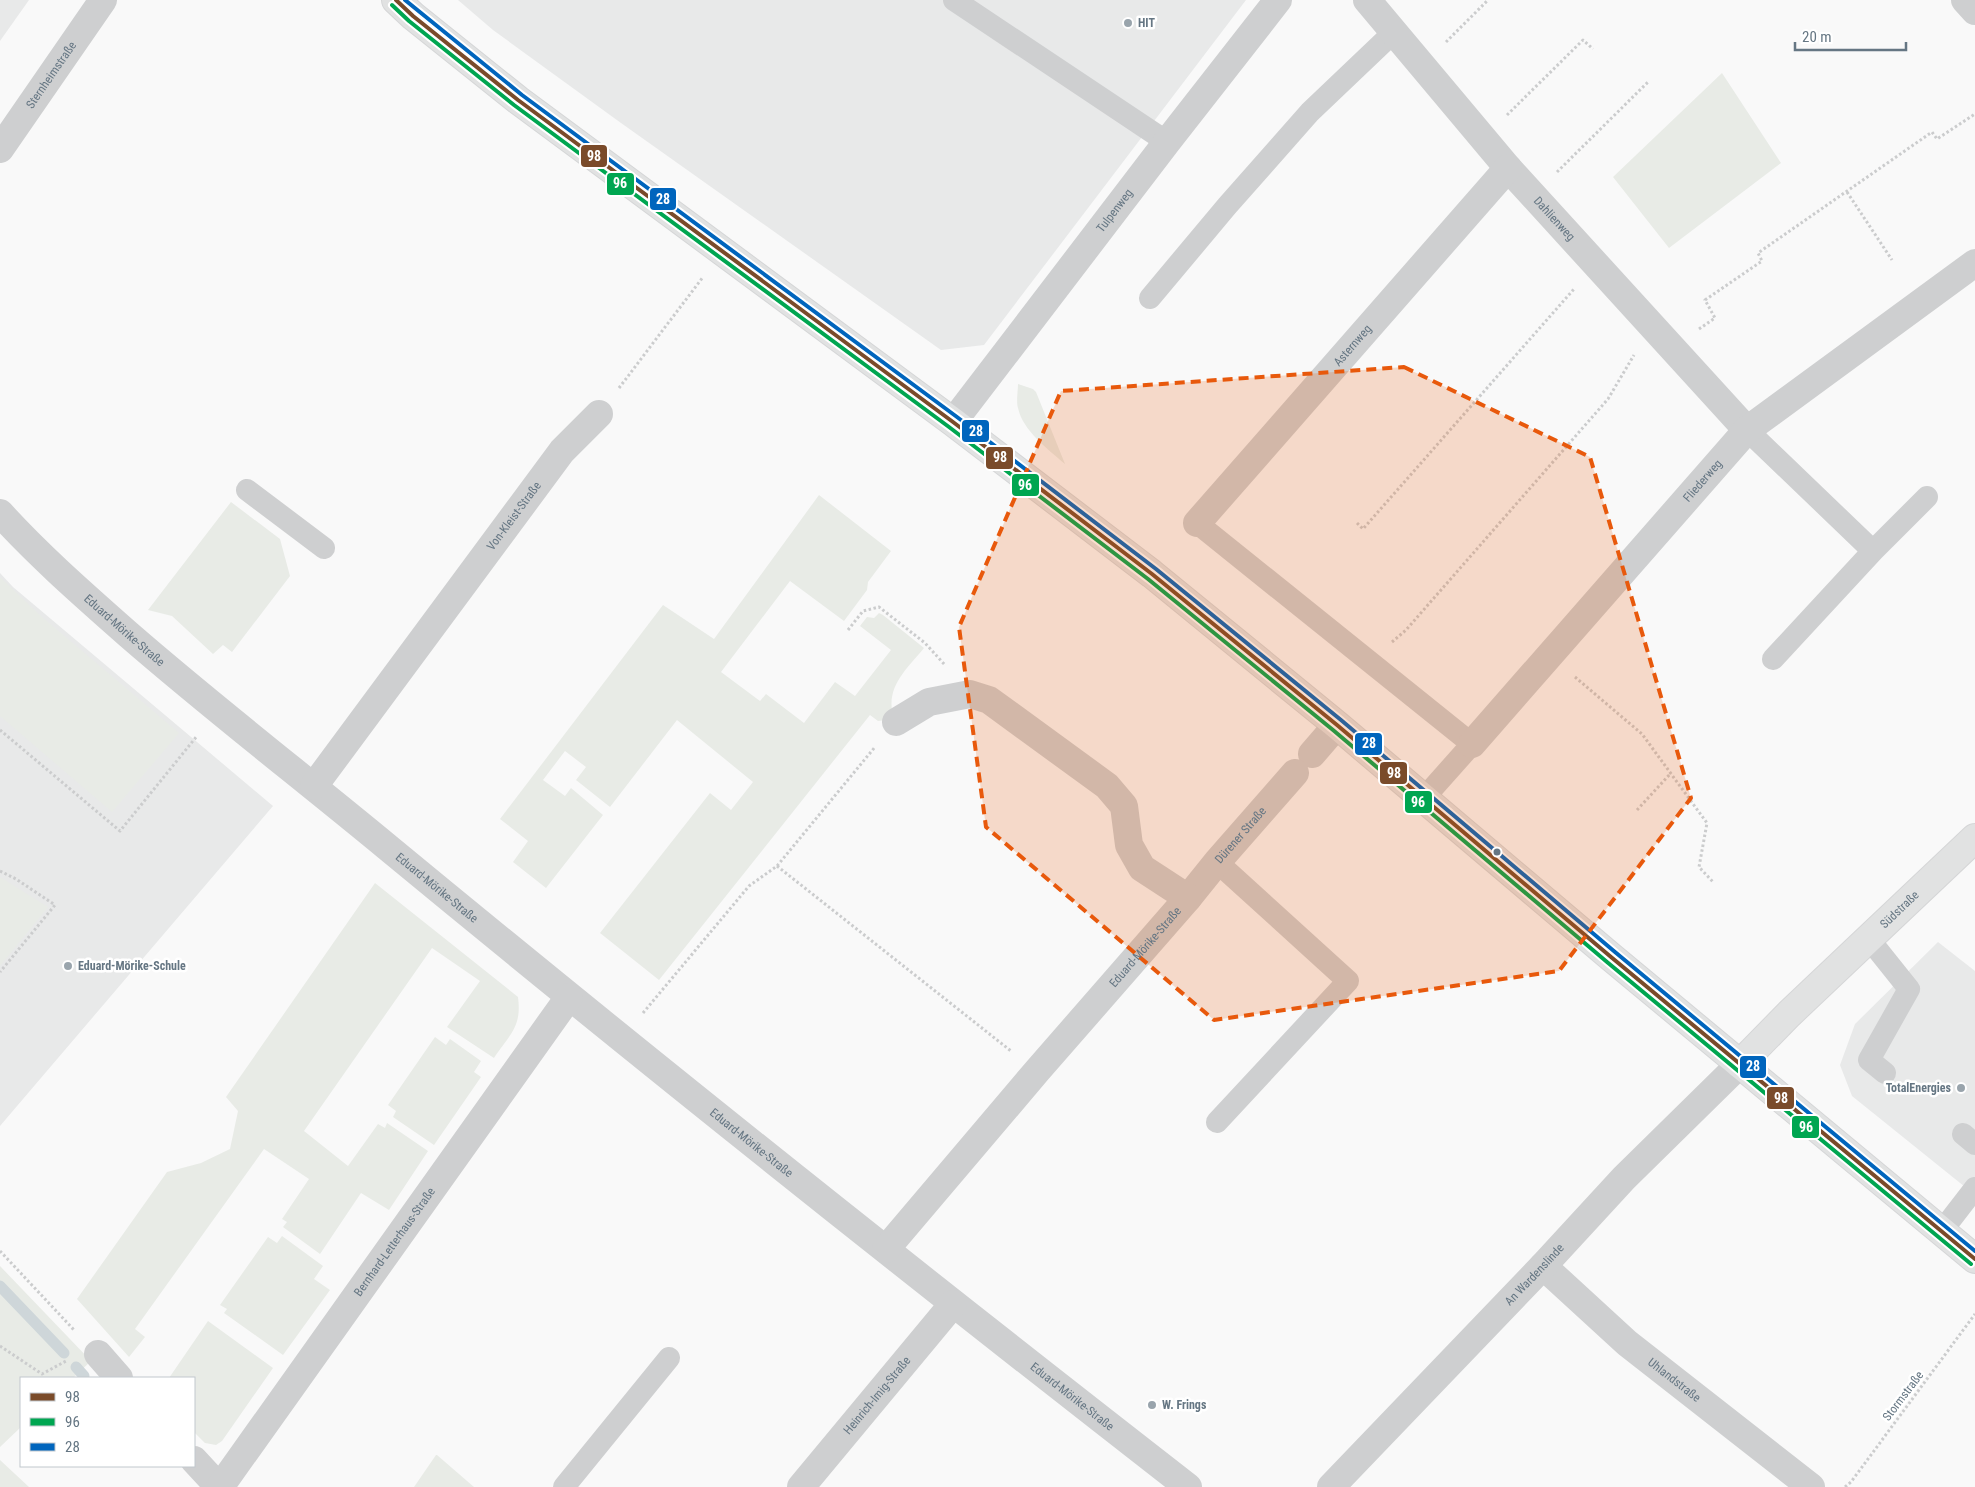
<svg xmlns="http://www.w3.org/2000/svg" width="1975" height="1487" viewBox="0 0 1975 1487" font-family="'Roboto Condensed',sans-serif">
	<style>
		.built { fill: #e8e9e9 }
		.green { fill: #e8ebe6 }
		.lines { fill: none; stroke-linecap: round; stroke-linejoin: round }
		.stream { stroke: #ced6d9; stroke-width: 11 }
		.secondary-casing { stroke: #d5d6d7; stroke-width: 30 }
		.primary-casing { stroke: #d5d6d7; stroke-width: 30 }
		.path { stroke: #cbcccd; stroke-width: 3; stroke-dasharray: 2.5 2.5; stroke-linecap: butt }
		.lane { stroke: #cecfd0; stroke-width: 22 }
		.street { stroke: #cecfd0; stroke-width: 28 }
		.secondary { stroke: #e1e2e2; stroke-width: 28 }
		.primary { stroke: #e1e2e2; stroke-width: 28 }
		.bus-1-casing { stroke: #fff; stroke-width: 8 }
		.bus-2-casing { stroke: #fff; stroke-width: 8 }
		.bus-3-casing { stroke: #fff; stroke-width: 8 }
		.bus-1 { stroke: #7a4b2a; stroke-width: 4 }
		.bus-2 { stroke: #00a651; stroke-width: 4 }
		.bus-3 { stroke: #0065bd; stroke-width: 4 }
		.marked { fill: #e8590c; fill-opacity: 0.2; stroke: #e8590c; stroke-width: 4; stroke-dasharray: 10 6; stroke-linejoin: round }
		.poi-dot { fill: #99a4ac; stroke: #fff; stroke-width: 2 }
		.bus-dot { fill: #657683; stroke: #fff; stroke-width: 2 }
		.labels { text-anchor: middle; stroke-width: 5; stroke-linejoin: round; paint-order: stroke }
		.poi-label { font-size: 12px; font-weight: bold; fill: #657683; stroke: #fff; text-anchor: start }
		.street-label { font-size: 12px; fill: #657683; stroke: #fff }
		.line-badge { stroke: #fff; stroke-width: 2 }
		.badge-label { font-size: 14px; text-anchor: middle; font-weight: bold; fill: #fff }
	</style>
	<rect width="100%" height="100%" fill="#f9f9f9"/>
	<path class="built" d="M0 0H29L0 41Z
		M458 0H1246L984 345 941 350 621 123 493 30Z
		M0 573 13 587 273 806 0 1126Z
		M1938 942 1975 971V1195L1852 1096 1840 1065 1855 1024Z"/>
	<path class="green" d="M1722 73 1781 163 1669 248 1613 177Z
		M1018 384 1033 389 1036 392 1065 464C1048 449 1023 431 1018 408 1016 401 1018 391 1018 384Z
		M819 495 891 551 868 582 867 590 844 621 790 581 721 672 760 701 766 694 804 723 835 682 855 696 891 650 860 626 867 617 874 618 879 613 883 615 924 648C906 670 884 688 894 719L878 721 870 715 659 980 600 933 710 793 731 810 753 782 677 720 610 807 576 780 586 767 565 751 543 780 565 796 571 788 603 815 546 888 513 862 528 841 500 819 663 605 714 639Z
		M231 502 280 539 290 576 232 652 223 645 213 654 172 616 148 610Z
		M0 577 42 617 179 733 112 812 0 716Z
		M0 877 48 907 0 966Z
		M375 883 518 997C522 1027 510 1034 494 1058L447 1027 480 981 432 948 304 1131 348 1166 378 1124 385 1128 387 1123 428 1151 389 1210 361 1193 320 1254 283 1227 287 1222 282 1219 309 1179 264 1149 135 1329 145 1337 129 1357 77 1299 167 1172 201 1163 230 1149 238 1111 226 1097Z
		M435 1037 446 1045 450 1039 481 1061 474 1072 481 1077 434 1145 393 1117 396 1111 388 1105Z
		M282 1236 323 1266 314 1279 330 1290 283 1355 224 1313 227 1309 220 1305 268 1237 277 1243Z
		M0 1266 91 1361 73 1378H21V1427L0 1447Z
		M208 1321 273 1368 222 1441 216 1445 205 1443 194 1432V1378H169Z
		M436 1455H437L474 1487H414Z
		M0 1460 29 1487H0Z"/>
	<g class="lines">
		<path class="stream" d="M0 1286 64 1353
			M76 1367 84 1376"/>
		<g class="secondary-casing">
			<g id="secondary">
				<path id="s14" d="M1740 1064 1789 1014 1975 838"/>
			</g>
		</g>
		<g class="primary-casing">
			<path id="primary" d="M396 0 413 16 518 100 953 422 1152 574 1337 725 1611 957 1975 1259"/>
		</g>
		<path class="path" d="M1446 42 1488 0
			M1507 115 1583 40 1593 49
			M1557 172 1648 82
			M1847 192 1892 260
			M1699 329 1715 318 1705 300 1762 261 1758 253 1932 132 1937 139 1975 114
			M619 388 703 277
			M1357 523 1363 529 1574 289
			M848 630 863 611 879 607 925 643 945 665
			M1392 642 1406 630 1608 399 1634 355
			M1575 677 1642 734 1707 823 1699 867 1714 883
			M0 730 120 831 197 736
			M1637 810 1671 773
			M777 866 1011 1051
			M0 871 16 879 55 905 0 972
			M643 1013 749 886 777 866 875 747
			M0 1251 75 1331
			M0 1346 42 1374 66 1361
			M1845 1487 1851 1482 1975 1314"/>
		<path class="lane" d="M954 0 1167 142
			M1150 298 1227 206 1310 112 1394 32
			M1747 430 1873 551
			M247 490 324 548
			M1197 523 1472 744 1424 798
			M1773 659 1873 551 1927 497
			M1217 862 1348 981 1217 1122
			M1869 939 1909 989 1869 1060 1885 1073
			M1963 1134 1975 1144
			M1941 1232 1975 1188
			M564 1487 669 1358"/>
		<g class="street">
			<path id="s1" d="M1367 0 1508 168 1747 430"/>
			<path d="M1965 0 1975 11"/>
			<path id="s2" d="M0 149 103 0"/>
			<path id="s3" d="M953 422 1167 142 1278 0"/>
			<path id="s4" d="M0 513C40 557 85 596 129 635 213 708 300 775 386 846 650 1064 918 1277 1188 1487"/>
			<path id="s5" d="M1197 523 1508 168"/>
			<path id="s6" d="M1472 744 1747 430 1975 263"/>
			<path d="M1312 754 1337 725"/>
			<path id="s7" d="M314 786 562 451 599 414"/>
			<path id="s8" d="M1188 898 1217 862 1295 773"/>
			<path id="s9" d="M886 1249 1037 1071 1188 898 1142 868 1129 845 1124 806 1107 786 989 700 970 694 929 702 896 722"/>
			<path id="s10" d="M1543 1266 1627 1343 1811 1487"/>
			<path d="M98 1354 119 1378"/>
			<path d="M194 1460 219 1487"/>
			<path id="s11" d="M220 1487 569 997"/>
			<path id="s12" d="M801 1487 953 1304"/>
			<path id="s13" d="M1331 1487 1543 1266 1624 1178 1740 1064"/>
		</g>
		<use href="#secondary" class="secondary"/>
		<use href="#primary" class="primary"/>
		<g class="bus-1-casing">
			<path id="bus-1" d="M396 0 413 16 518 100 953 422 1152 574 1337 725 1611 957 1975 1259"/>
		</g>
		<g class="bus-2-casing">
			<path id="bus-2" d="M392 5 409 21 514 105 949 427 1148 579 1333 730 1607 962 1971 1264"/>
		</g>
		<g class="bus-3-casing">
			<path id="bus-3" d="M405 0 522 95 957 417 1156 569 1341 720 1615 952 1975 1251"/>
		</g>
		<use href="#bus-1" class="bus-1"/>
		<use href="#bus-2" class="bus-2"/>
		<use href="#bus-3" class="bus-3"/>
	</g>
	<path class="marked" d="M1404 367 1590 457 1691 798 1559 971 1214 1020 986 827 959 627 1061 391Z"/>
	<g class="poi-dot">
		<circle cx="1128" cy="23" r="5"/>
		<circle cx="68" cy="966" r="5"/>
		<circle cx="1961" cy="1088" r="5"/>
		<circle cx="1152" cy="1405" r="5"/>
	</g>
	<circle class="bus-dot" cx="1497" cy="852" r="4.5"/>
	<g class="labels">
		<g class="poi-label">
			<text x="1138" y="27">HIT</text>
			<text x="78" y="970">Eduard-Mörike-Schule</text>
			<text x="1951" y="1092" text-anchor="end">TotalEnergies</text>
			<text x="1162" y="1409">W. Frings</text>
		</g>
		<g class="street-label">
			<text dy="4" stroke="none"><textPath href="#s2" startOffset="90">Sternheimstraße</textPath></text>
			<text dy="4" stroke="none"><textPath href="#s3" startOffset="266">Tulpenweg</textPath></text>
			<text dy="4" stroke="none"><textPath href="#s1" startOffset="288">Dahlienweg</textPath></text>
			<text dy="4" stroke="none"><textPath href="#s5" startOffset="236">Asternweg</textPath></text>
			<text dy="4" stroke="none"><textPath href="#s6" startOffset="350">Fliederweg</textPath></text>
			<text dy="4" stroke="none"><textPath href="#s7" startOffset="336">Von-Kleist-Straße</textPath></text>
			<text dy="4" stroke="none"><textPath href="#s4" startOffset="171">Eduard-Mörike-Straße</textPath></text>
			<text dy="4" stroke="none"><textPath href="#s8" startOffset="82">Dürener Straße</textPath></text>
			<text dy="4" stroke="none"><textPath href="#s4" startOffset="576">Eduard-Mörike-Straße</textPath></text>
			<text dy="4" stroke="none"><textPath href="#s14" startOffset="222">Südstraße</textPath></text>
			<text dy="4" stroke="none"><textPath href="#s9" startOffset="398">Eduard-Mörike-Straße</textPath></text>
			<text dy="4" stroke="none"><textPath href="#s4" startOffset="981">Eduard-Mörike-Straße</textPath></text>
			<text dy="4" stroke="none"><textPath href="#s11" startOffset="301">Bernhard-Letterhaus-Straße</textPath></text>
			<text dy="4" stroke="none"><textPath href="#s13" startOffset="294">An Wardenslinde</textPath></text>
			<text dy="4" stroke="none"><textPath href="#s10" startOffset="174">Uhlandstraße</textPath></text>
			<text dy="4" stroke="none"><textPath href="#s12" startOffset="119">Heinrich-Imig-Straße</textPath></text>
			<text transform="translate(1903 1396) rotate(-53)" y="4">Stormstraße</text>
			<text dy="4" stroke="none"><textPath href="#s4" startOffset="1390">Eduard-Mörike-Straße</textPath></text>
		</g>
	</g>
	<g class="line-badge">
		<rect x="580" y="144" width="28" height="24" rx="5" fill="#7a4b2a"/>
		<rect x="606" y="172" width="29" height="24" rx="5" fill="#00a651"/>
		<rect x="649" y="187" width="28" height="24" rx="5" fill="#0065bd"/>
		<rect x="961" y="419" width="29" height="24" rx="5" fill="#0065bd"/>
		<rect x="985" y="446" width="29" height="24" rx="5" fill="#7a4b2a"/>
		<rect x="1011" y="473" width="29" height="24" rx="5" fill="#00a651"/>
		<rect x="1354" y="732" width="29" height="24" rx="5" fill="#0065bd"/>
		<rect x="1379" y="761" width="29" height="24" rx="5" fill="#7a4b2a"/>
		<rect x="1404" y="790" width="29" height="24" rx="5" fill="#00a651"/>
		<rect x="1739" y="1055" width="28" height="24" rx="5" fill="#0065bd"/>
		<rect x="1766" y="1086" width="29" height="24" rx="5" fill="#7a4b2a"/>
		<rect x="1791" y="1115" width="29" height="24" rx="5" fill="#00a651"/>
	</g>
	<g class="badge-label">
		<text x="594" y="161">98</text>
		<text x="620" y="188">96</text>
		<text x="663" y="204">28</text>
		<text x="976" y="436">28</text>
		<text x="1000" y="462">98</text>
		<text x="1025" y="490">96</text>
		<text x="1369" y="748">28</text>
		<text x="1394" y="778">98</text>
		<text x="1418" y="807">96</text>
		<text x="1753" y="1071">28</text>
		<text x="1781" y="1103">98</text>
		<text x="1806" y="1132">96</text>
	</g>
	<rect x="20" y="1377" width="175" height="90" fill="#ffffff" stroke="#c1c8cd"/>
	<rect x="30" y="1393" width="25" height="8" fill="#7a4b2a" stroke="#c1c8cd"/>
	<text x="65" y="1402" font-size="15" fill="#657683">98</text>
	<rect x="30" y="1418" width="25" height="8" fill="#00a651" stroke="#c1c8cd"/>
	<text x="65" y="1427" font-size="15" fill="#657683">96</text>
	<rect x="30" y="1443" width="25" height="8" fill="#0065bd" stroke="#c1c8cd"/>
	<text x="65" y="1452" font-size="15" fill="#657683">28</text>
	<path d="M1795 42v8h111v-8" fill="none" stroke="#657683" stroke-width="2.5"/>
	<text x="1802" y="42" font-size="15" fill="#657683" stroke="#ffffff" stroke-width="4" paint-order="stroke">20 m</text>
</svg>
